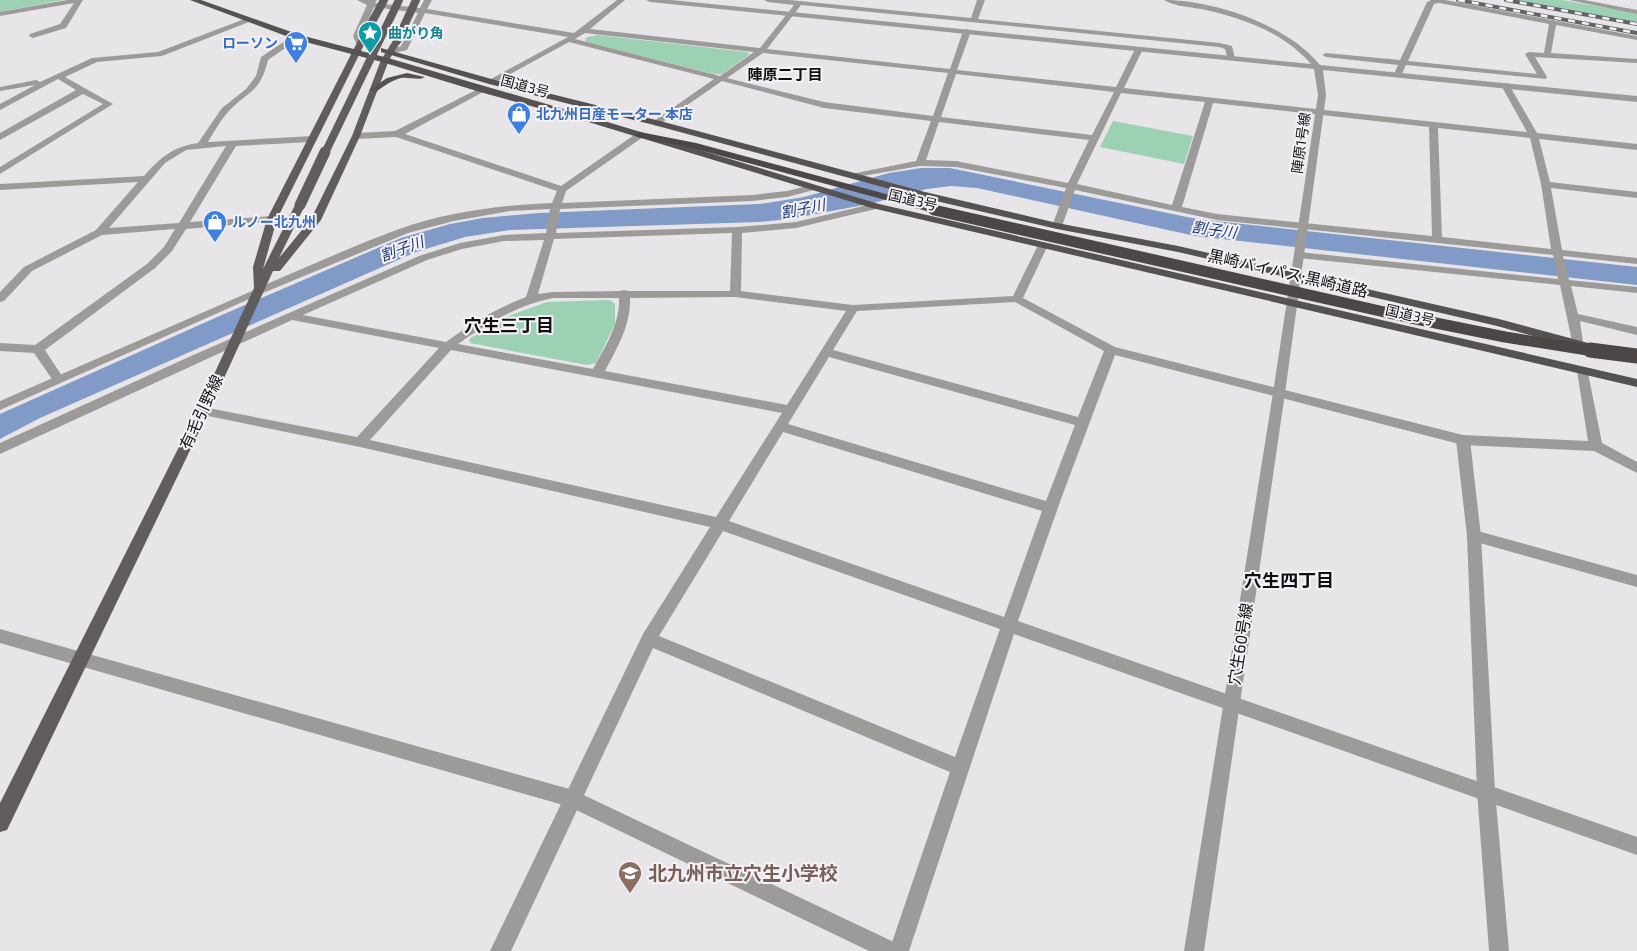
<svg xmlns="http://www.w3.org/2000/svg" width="1637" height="951" viewBox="0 0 1637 951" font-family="'Exo 2','Noto Sans JP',sans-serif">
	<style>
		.green { fill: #9cd1b4 }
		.water { fill: #819ac7 }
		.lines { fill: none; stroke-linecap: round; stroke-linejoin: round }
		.minor { fill: #9d9b9a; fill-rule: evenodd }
		.tertiary { fill: #9d9b9a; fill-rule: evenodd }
		.primary { fill: #615d5c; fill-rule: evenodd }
		.trunk { fill: #565251; fill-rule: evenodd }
		.motorway { fill: #4c4746; fill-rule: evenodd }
		.rail-casing { stroke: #646265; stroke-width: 4 }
		.rail { stroke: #f5f2f7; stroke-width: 2.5; stroke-dasharray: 7; stroke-linecap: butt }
		.primary-bridge-far1 { stroke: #615d5c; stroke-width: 8 }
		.primary-bridge { stroke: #615d5c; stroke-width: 11 }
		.motorway-bridge-far1 { stroke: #4c4746; stroke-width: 11 }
		.motorway-bridge { stroke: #4c4746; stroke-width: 15 }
		.labels { text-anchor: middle; stroke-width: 4; stroke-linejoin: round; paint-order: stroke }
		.far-culture-label { font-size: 14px; font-weight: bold; fill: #0d838f; stroke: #f5f2f7; text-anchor: start }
		.far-shop-label { font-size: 14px; font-weight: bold; fill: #366cbe; stroke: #f5f2f7; text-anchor: start }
		.far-street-label { font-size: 14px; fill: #100f11; stroke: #f5f2f7 }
		.far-neighbourhood-label { font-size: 15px; font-weight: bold; fill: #100f11; stroke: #f5f2f7 }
		.far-water-label { font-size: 15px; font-style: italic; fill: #1a376f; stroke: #f5f2f7 }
		.street-label { font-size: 16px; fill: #100f11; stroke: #f5f2f7 }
		.neighbourhood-label { font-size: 18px; font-weight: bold; fill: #100f11; stroke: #f5f2f7 }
		.near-education-label { font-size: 19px; font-weight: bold; fill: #785e54; stroke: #f5f2f7; text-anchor: start }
	</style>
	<rect width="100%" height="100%" fill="#e8e5e9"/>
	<path class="green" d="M0 0H63L0 12Z
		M1512 0H1562L1637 13V23Z
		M597 35 747 52 750 54 722 74H714L586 42 585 39 588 37Z
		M1113 121 1193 136 1184 164 1100 147Z
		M610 300 615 304V324L596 363 587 365 470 343 469 339 511 315 547 302Z"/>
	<path class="water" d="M921 168H950L1197 219 1637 267V285L1195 236 977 188 951 186 927 189 869 204 789 219 759 222 510 230 465 237 416 252 40 418 0 439V414L215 318 401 238 450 224 483 218 539 213 760 204 804 197 889 173Z"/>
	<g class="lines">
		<path class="minor" d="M67 0H83L66 28 33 38 29 36 30 34 60 24 74 3 0 16V12Z
			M357 0H377L375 3 420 8 424 0H432L427 9 574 33 617 0H625L590 29 760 48 794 5 768 2 764 0H789L971 18 977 0H985L978 19 1220 43 1232 46 1235 58 1228 60 1225 49 1219 47 801 5 767 49 950 69 963 31 967 29 971 31 957 70 1116 87 1135 49 1139 47 1143 49 1124 88 1527 132 1501 85 1508 83 1537 133 1637 144V150L1539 139 1550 182 1637 192V198L1551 188 1562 250 1637 258V264L1563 256 1569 280 1637 287V293L1571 286 1578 314 1637 327V335L1580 321 1583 343 1581 346H1573L1560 285 1299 258 1294 255 1299 252 1558 279 1553 255 1217 220 1075 190 1062 226 1057 229 1052 226 1066 188 956 167 920 166 851 178V174L916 161 931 121 824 108 722 81 657 126 654 125V121L714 79 569 42 492 84 488 82 489 80 568 37 425 13 407 50 390 54H387V50L401 46 418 13 374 7 361 36 364 43 360 45H357L353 36 367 5ZM585 33 754 52 720 76 575 39ZM763 53 948 73 933 116 824 102 727 78ZM956 74 1114 92 1092 135 941 117ZM1121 93 1205 102 1172 205 1077 184ZM1213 103 1429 127 1432 236 1217 214 1182 207ZM939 122 1089 140 1068 183 956 161 926 160ZM1438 128 1530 138 1541 184 1551 249 1442 237Z
			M1431 0H1445L1637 36V40L1556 25 1551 53 1637 59V63L1535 57 1547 77 1546 79 1406 65 1401 76H1398L1394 74 1398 65 1326 57 1322 55 1326 53 1400 60 1427 2ZM1439 3 1549 24 1544 53 1529 52 1525 54 1537 74 1408 61 1434 4Z
			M1569 0H1584L1637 10V14Z
			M247 18 254 20 162 56 97 62 65 77 113 104 0 174V167L103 104 83 94 0 140V133L76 90 58 79 0 110V104L35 85 0 91V87L36 80 40 82 92 58 158 52Z
			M294 35 301 37 268 60C260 94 248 90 228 112 220 121 214 132 208 142L312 136 316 139 312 142 236 146 190 222 272 216 276 217V221L186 229 172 251 155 268 45 350 64 379 62 382H54L34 353 0 351V343L35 345 147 264 164 247 175 229 102 235 32 271 4 301 0 302V292L24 267 96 230 138 182 0 190V184L144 176C161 157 172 147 198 143L222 108 246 89 256 76 261 57ZM226 146 179 223 109 228 165 163 186 150Z
			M480 88 487 90 405 134 561 186 637 133H643V137L566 191 562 203 752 195 787 191 811 185 816 188 814 190 787 197 752 201 560 209 556 233 737 227 796 222 876 203 881 206 880 208 796 228 742 233 741 291 853 305 1013 296 1038 245 1043 242 1048 245 1023 298 1115 347 1463 435 1588 441 1577 371 1579 368H1587L1602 443 1637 462V473L1594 451 1463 445 1115 355 1061 499 1018 621 1637 837V855L1014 634 909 951H889L950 772 653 648 511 951H490L643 634 710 527 360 447 198 414 197 411 198 408 203 407 357 437 439 348 292 320 0 454V443L191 356 419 256 460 243 504 235 546 233 550 209 510 211 454 221 408 233 263 293 259 294 253 291 255 289C303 269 350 247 399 229 448 212 501 205 552 203L557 191 396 137 356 139 352 136 356 133 395 131ZM732 233 730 291H628L624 290 620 291 553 292 538 294 554 239ZM544 240 526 297C497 308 470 324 446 342L303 315 427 260 462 249 504 241ZM735 297 846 311 787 405 605 371C617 348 631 325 630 298ZM553 298H619C620 324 605 347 593 369L458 344C487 323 518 305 553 298ZM1015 302 1104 351 1078 417 833 350 857 311ZM451 350 782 413 716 517 370 440ZM829 357 1075 425 1046 501 788 424ZM783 432 1042 511 1004 617 729 521ZM723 531 1000 629 955 757 659 636Z
			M1474 530 1637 575V587L1469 540 1467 536 1469 532Z"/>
		<path class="tertiary" d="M646 0H671L1311 64C1284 33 1245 19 1206 10 1193 7 1175 7 1164 0 1214 0 1288 25 1320 65L1637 96V102L1323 70 1326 95 1285 393 1204 951H1184L1273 393 1318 95 1314 69 650 2Z
			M259 288 263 289 265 291 263 293 0 410V401Z
			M1463 435 1468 437 1470 440 1481 536 1495 791 1509 951H1489L1477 791 1467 536 1456 440 1458 437Z
			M0 629 573 790 898 944 901 951H869L570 807 0 643Z"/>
		<path class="primary" d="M365 27 372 29 277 219 263 269 296 203H304L305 205 279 258 311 219 352 136 381 60 394 39H400L401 41 389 60 360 136 321 220 280 271H273L209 411 7 830 0 832V803L197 411 254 288 253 267 267 219Z"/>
		<path class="trunk" d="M190 0H201L300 35 388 58 581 114 879 204 1637 379V387L872 208 575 118 480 92 382 62 294 39Z
			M381 48 495 80 660 121 925 192 1057 223 1178 246 1499 319 1592 344 1594 347 1588 351 1497 326 1178 252 1057 229 923 198 654 125 489 84 381 52Z
			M407 73 425 77C419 81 409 77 401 78 392 80 384 86 376 92L369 90 387 78Z"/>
		<path class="motorway" d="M640 132 696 143 938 208 939 210 934 213 692 148 637 137 635 135Z"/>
		<g class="rail-casing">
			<path id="rail" d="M1458 0 1637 33
				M1506 0 1637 24"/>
		</g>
		<use href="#rail" class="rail"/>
		<path class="primary-bridge-far1" d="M368 29 384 0
			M397 41 416 0
			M325 153 399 0"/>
		<path class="primary-bridge" d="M300 205 325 152"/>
		<path class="motorway-bridge-far1" d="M934 210 1411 318 1505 337 1600 352"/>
		<path class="motorway-bridge" d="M1590 350 1637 356"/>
	</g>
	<defs>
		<g id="sight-pin" transform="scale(1.25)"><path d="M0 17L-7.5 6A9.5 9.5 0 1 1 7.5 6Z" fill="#0f9aa8" stroke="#f5f2f7"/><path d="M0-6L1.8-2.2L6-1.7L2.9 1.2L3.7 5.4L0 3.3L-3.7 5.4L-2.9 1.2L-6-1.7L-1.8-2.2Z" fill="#fff"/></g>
		<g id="supermarket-pin" transform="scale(1.25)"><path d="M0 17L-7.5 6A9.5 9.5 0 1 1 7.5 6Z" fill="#3f7fe0" stroke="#f5f2f7"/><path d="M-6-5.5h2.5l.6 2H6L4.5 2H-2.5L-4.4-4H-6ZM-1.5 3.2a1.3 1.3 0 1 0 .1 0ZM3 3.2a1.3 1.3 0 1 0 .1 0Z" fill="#fff"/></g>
		<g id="shop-pin" transform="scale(1.25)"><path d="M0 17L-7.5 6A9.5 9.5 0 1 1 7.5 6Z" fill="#3f7fe0" stroke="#f5f2f7"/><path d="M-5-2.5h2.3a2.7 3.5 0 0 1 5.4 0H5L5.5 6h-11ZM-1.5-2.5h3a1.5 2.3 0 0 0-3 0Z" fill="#fff"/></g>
		<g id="school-pin" transform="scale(1.25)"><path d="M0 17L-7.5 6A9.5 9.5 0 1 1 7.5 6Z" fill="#8d6e63" stroke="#f5f2f7"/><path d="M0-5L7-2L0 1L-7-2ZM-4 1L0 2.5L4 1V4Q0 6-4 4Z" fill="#fff"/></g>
	</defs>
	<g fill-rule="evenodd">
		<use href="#sight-pin" x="370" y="33"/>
		<use href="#supermarket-pin" x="296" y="43"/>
		<use href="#shop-pin" x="519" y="114"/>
		<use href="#shop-pin" x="215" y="222"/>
		<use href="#school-pin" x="630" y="873"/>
	</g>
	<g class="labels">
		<g class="far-culture-label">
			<text x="388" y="38">曲がり角</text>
		</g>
		<g class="far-shop-label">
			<text x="278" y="48" text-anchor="end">ローソン</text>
			<text x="536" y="119">北九州日産モーター 本店</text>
			<text x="232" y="227">ルノー北九州</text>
		</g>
		<g class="far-street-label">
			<text transform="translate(525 86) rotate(15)" y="5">国道3号</text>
			<text transform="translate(1301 143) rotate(-82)" y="5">陣原1号線</text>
			<text transform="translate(913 200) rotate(13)" y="5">国道3号</text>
			<text transform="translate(1410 315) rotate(13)" y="5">国道3号</text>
		</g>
		<g class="far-neighbourhood-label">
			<text x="785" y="80">陣原二丁目</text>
		</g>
		<g class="far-water-label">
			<text transform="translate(803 209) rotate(-11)" y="5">割子川</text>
			<text transform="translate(1214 230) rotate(8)" y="5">割子川</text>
			<text transform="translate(402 249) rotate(-20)" y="5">割子川</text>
		</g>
		<g class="street-label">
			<text transform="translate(1288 273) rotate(13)" y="6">黒崎バイパス;黒崎道路</text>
			<text transform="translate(201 412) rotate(-65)" y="6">有毛引野線</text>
			<text transform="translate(1240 644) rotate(-81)" y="6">穴生60号線</text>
		</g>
		<g class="neighbourhood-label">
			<text x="509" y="332">穴生三丁目</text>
			<text x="1289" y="587">穴生四丁目</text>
		</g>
		<g class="near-education-label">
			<text x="648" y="880">北九州市立穴生小学校</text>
		</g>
	</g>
</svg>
